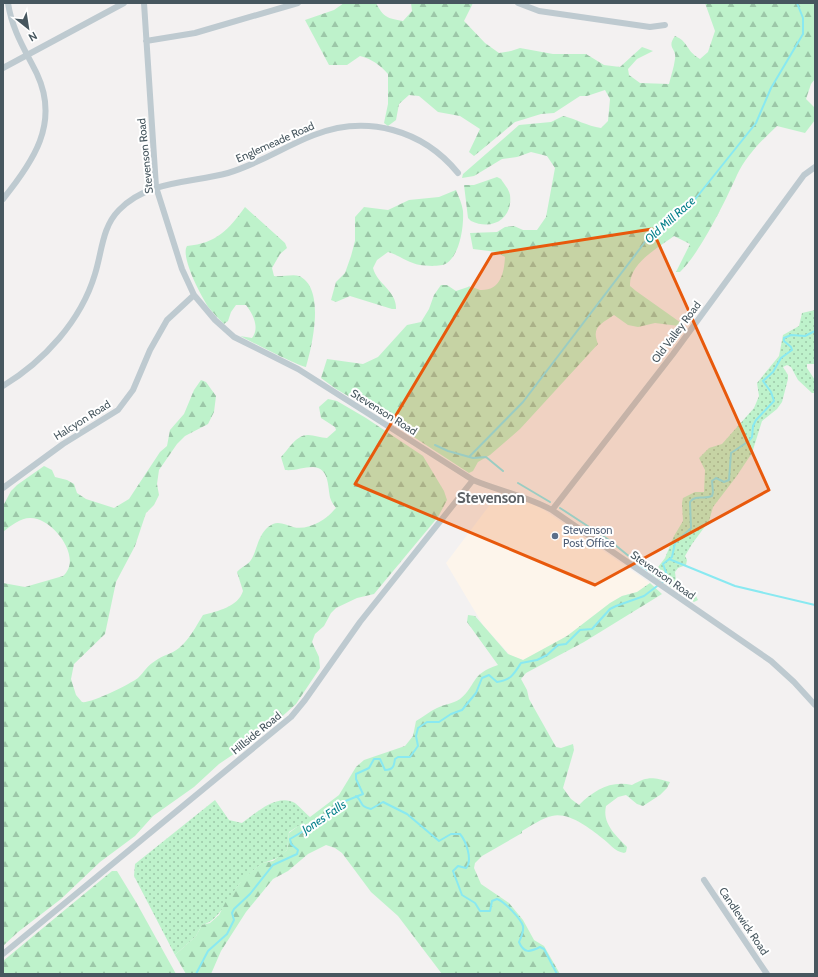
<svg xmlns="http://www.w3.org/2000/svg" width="818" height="977" viewBox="0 0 818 977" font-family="Cabin,sans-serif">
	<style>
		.commercial { fill: #fdf5eb }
		.green { fill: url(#green-dots) }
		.forest { fill: url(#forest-firs) }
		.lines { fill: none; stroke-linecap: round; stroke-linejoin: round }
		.stream { stroke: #89e9f1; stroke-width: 2 }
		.minor { stroke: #becad0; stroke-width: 6 }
		.marked { fill: #e8590c; fill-opacity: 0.2; stroke: #e8590c; stroke-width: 3; stroke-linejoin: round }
		.service-dot { fill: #5c6f8a; stroke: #fff; stroke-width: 1.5 }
		.labels { text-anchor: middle; stroke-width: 4; stroke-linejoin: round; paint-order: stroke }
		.street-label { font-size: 11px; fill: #47575f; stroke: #fff }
		.service-label { font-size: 11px; fill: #4e5e75; stroke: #fff; text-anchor: start }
		.water-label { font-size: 12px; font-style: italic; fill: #08828c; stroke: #fff }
		.district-label { font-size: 15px; font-weight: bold; fill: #5d6266; stroke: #fff }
	</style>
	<defs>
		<pattern id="green-dots" width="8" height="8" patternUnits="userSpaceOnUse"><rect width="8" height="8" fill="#bef2cb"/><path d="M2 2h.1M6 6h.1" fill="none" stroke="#9cc7a8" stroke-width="1.8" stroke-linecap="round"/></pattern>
		<pattern id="forest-firs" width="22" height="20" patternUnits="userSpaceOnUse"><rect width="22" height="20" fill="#bef2cb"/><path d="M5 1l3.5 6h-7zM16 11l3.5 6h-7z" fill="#9cc7a8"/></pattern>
	</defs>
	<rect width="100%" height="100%" fill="#f3f1f1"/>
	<path class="commercial" d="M498 494 531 503 544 510 650 583 637 592 622 596 610 603 567 636 531 656 523 660 511 656 483 625 446 563Z"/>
	<path class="green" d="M815 310V364H807V368L815 380V393H812L798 380 791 367 787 365 783 367 788 375V379L782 402 777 409 762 421 752 453 736 477 713 507 709 521 692 544 685 556 687 560 686 565 678 568 675 572 676 580 696 596 698 600 694 602 652 575 665 558 674 536 683 521 682 503 683 498 695 492H704L705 470 699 458 709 448 722 444 754 408 759 396 757 383 779 356 783 335 799 326 802 313Z
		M215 800 229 820 242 823C256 813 277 793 295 803 300 807 306 814 311 818L289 832 287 850C277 859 275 859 263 863 260 864 245 878 242 881 229 895 220 921 202 925L196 936 175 955 134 876 135 864Z"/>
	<path class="forest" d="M344 3H376C384 18 387 18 403 21L412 11 411 3H473L464 21 485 43 499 53 511 51 520 48 553 54H586L604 65 620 67 642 47 653 51 637 59 628 69 629 75 640 83 669 84C671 76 674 67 675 59 677 48 666 48 675 36 689 42 685 50 700 59L708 52 715 31 705 3H815V79L811 84 806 99 814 107 815 120 805 133 777 126C762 140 746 156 737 175 725 202 700 253 680 272H676L690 244 674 236C658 248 629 263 630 286L636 291 684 325 679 326 655 323 638 327 628 325 614 315C601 324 591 327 598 344L520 429 490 455 478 462 473 471 469 473 374 411 336 389 321 378 327 359 363 364 378 357 407 325 421 322 429 309 434 295 441 285H447L456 291C460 290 464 288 468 287 472 286 476 289 480 290 500 291 504 274 505 257L497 252 473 249 470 233 497 232 505 227 514 226 523 230H537L546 217 555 168 547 156 531 152 517 157 502 159 474 176 462 178 463 174 519 125 551 122 563 116C576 119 587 126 601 128L608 121 610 99 605 90 587 96H580L554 113 541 114 515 122 474 156 469 152 480 129 460 116 438 112 419 96 409 95 399 104 396 120 388 126 384 123 388 104V74C380 65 372 59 360 56L347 65H329L305 20 334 10Z
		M497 177 501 179C504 184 509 189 510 195 513 219 492 231 471 221L468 218 464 185H474Z
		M456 190C459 197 462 204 463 211 464 226 460 254 447 263 441 267 427 266 420 265 408 263 399 255 388 252L377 260 373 268C377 284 397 291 396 309H392L350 296 336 302 331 300 336 282 345 273 351 256 355 241V217L364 207 388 210 409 200 439 197Z
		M245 207 285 243 287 248 280 254 272 268 274 276C281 277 293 274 299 276 326 288 312 346 306 367 300 367 250 341 240 336L252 338C260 328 253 314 246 305H236L231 312 228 321 224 324C219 319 214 314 209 308 202 298 180 257 187 246 217 243 228 230 245 207Z
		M201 380 206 382 216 396 214 412 208 424 185 436 177 444 159 470 157 484 159 495 154 505 146 513 135 546 116 582 105 634 74 664 71 679 76 695 82 702C90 704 130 684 138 678 144 672 148 665 155 661 163 655 172 654 179 648 190 639 196 626 203 615 218 611 238 607 243 591L237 572C241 567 248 565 251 560 258 549 258 531 273 524 279 521 287 525 293 527 307 531 326 520 334 510L336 508C334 505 332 503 331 500 327 490 331 468 313 467 303 467 295 471 285 470L281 457C289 449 296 435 308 435 314 435 321 438 327 438L336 430 335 427 321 418 319 407 328 399 337 401 366 418 423 456 444 491 447 500 438 517 374 594 357 598 336 608 331 613 324 626 315 634 312 642 319 657 320 668 296 704 259 737 219 764 194 787 153 816 135 836 100 862 61 899 18 932 3 946V583L25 587 63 576C84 558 52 517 30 518 21 518 10 526 3 532V506L11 491 17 485 44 466 52 470 55 477 67 480 74 484 77 493 86 499 114 508 129 499 160 452 167 446 170 430 184 414 194 390Z
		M650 583 662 594 584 642 526 673 521 679 527 690 529 699 556 747 561 748 573 744 574 750 563 788 571 799 579 805C594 790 611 780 632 785 648 776 652 777 670 782L667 788 660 795 643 806 637 804 626 795 618 797 606 806C602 824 616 835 627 847L626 852 624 853C614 851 610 844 602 838 589 828 569 812 552 816 542 818 531 826 522 831V833L482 856 475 863 474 868 481 884 509 903 523 920 534 940 544 946 560 974H442L398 916 371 892 342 853 335 848 326 845 308 854 288 871 273 879 246 912 221 951 211 974H186L175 955 196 936 202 925 210 923 219 915 225 903 243 879 262 863 273 861 287 850 289 833 339 795 356 767 364 760 405 746 413 736 416 721C423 717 430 711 437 708 445 704 452 704 460 699 477 685 470 674 498 665L467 622 468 615 475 616 508 654 523 660 567 636 610 603 622 596 637 592Z
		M112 871H117L136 902 176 974H3V961Z"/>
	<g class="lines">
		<path class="stream" d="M435 445 448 451 473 458 486 457 503 471
			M469 457 523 402 645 242 660 228 688 208 756 123 771 88 803 34V18L797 3
			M518 483 550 502
			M560 508 609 540 641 566 664 581
			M669 559 735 586 815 605
			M356 796C364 802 358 806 371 809L383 802 407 814 439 841 451 834H460C466 841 473 860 466 868L458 866 453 871 462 895 475 903 480 911H490L492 901 497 899C504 901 521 919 523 926 524 932 521 937 519 942 524 954 530 952 540 947L544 949 557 974
			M196 974 208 951 227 934 234 920 232 913 234 909 250 894 273 865 297 854 298 850 291 844 290 839 307 829 343 802 363 794 356 779V774L369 768 374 759H380L385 770C394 770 394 765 395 759L398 757H410L418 746 416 736 418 728 427 722H439L451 714 462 710 476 693 482 678 489 675 497 682C511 680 514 674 521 663L537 660 547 655 558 645 566 644 580 630 592 629 610 609 616 606 644 596 665 580 667 575 663 564 672 557 675 543 691 528 690 502C696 494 704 500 712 496L713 492 712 481 716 478 724 482 729 480 731 453 749 441 752 437 753 426 756 420 774 401 771 392 763 381 773 372 781 358 792 350 791 347 784 341V338L791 335 805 336 815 331"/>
		<path class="minor" d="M144 3 156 187 182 269 194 295 215 320 234 337 298 369 473 480C499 491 527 496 552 510L771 661 794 682 815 705
			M518 3 539 11 650 27 665 25
			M146 41 195 33 298 3
			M3 68 124 3
			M3 199C33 162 60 123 37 74 25 50 12 30 8 3
			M3 386C44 361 81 321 95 274 102 252 102 227 119 210 148 180 191 183 228 173 259 164 285 146 314 135 367 114 423 130 458 173
			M3 488 63 444 118 410 133 390 150 350 167 320 194 295
			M552 510 673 354 804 175 815 167
			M704 880 767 974
			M3 954 291 717 305 700 360 622 473 480"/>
	</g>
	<path class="marked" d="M652 229 769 490 595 585 355 484 492 254Z"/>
	<circle class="service-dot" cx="555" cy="536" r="4"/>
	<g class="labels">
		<g class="street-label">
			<text transform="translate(275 142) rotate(-24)" y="4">Englemeade Road</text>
			<text transform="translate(145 156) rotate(-96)" y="4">Stevenson Road</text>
			<text transform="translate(676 332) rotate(-53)" y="4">Old Valley Road</text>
			<text transform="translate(384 412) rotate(32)" y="4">Stevenson Road</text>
			<text transform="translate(82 420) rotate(-32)" y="4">Halcyon Road</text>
			<text transform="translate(663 575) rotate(35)" y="4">Stevenson Road</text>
			<text transform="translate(256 733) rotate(-39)" y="4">Hillside Road</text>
			<text transform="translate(744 921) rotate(56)" y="4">Candlewick Road</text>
		</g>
		<g class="service-label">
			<text x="563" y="534">Stevenson<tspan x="563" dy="13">Post Office</tspan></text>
		</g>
		<g class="water-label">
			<text transform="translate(670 220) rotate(-42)" y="4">Old Mill Race</text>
			<text transform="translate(324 817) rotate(-34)" y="4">Jones Falls</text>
		</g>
		<g class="district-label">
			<text x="491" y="503">Stevenson</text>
		</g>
	</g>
	<rect width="818" height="977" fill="none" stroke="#47575f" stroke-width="8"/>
	<g transform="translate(28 28) rotate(150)" stroke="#ffffff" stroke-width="3" paint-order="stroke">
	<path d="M0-3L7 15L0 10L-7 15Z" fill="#47575f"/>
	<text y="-6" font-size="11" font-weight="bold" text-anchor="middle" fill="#47575f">N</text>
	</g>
</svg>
